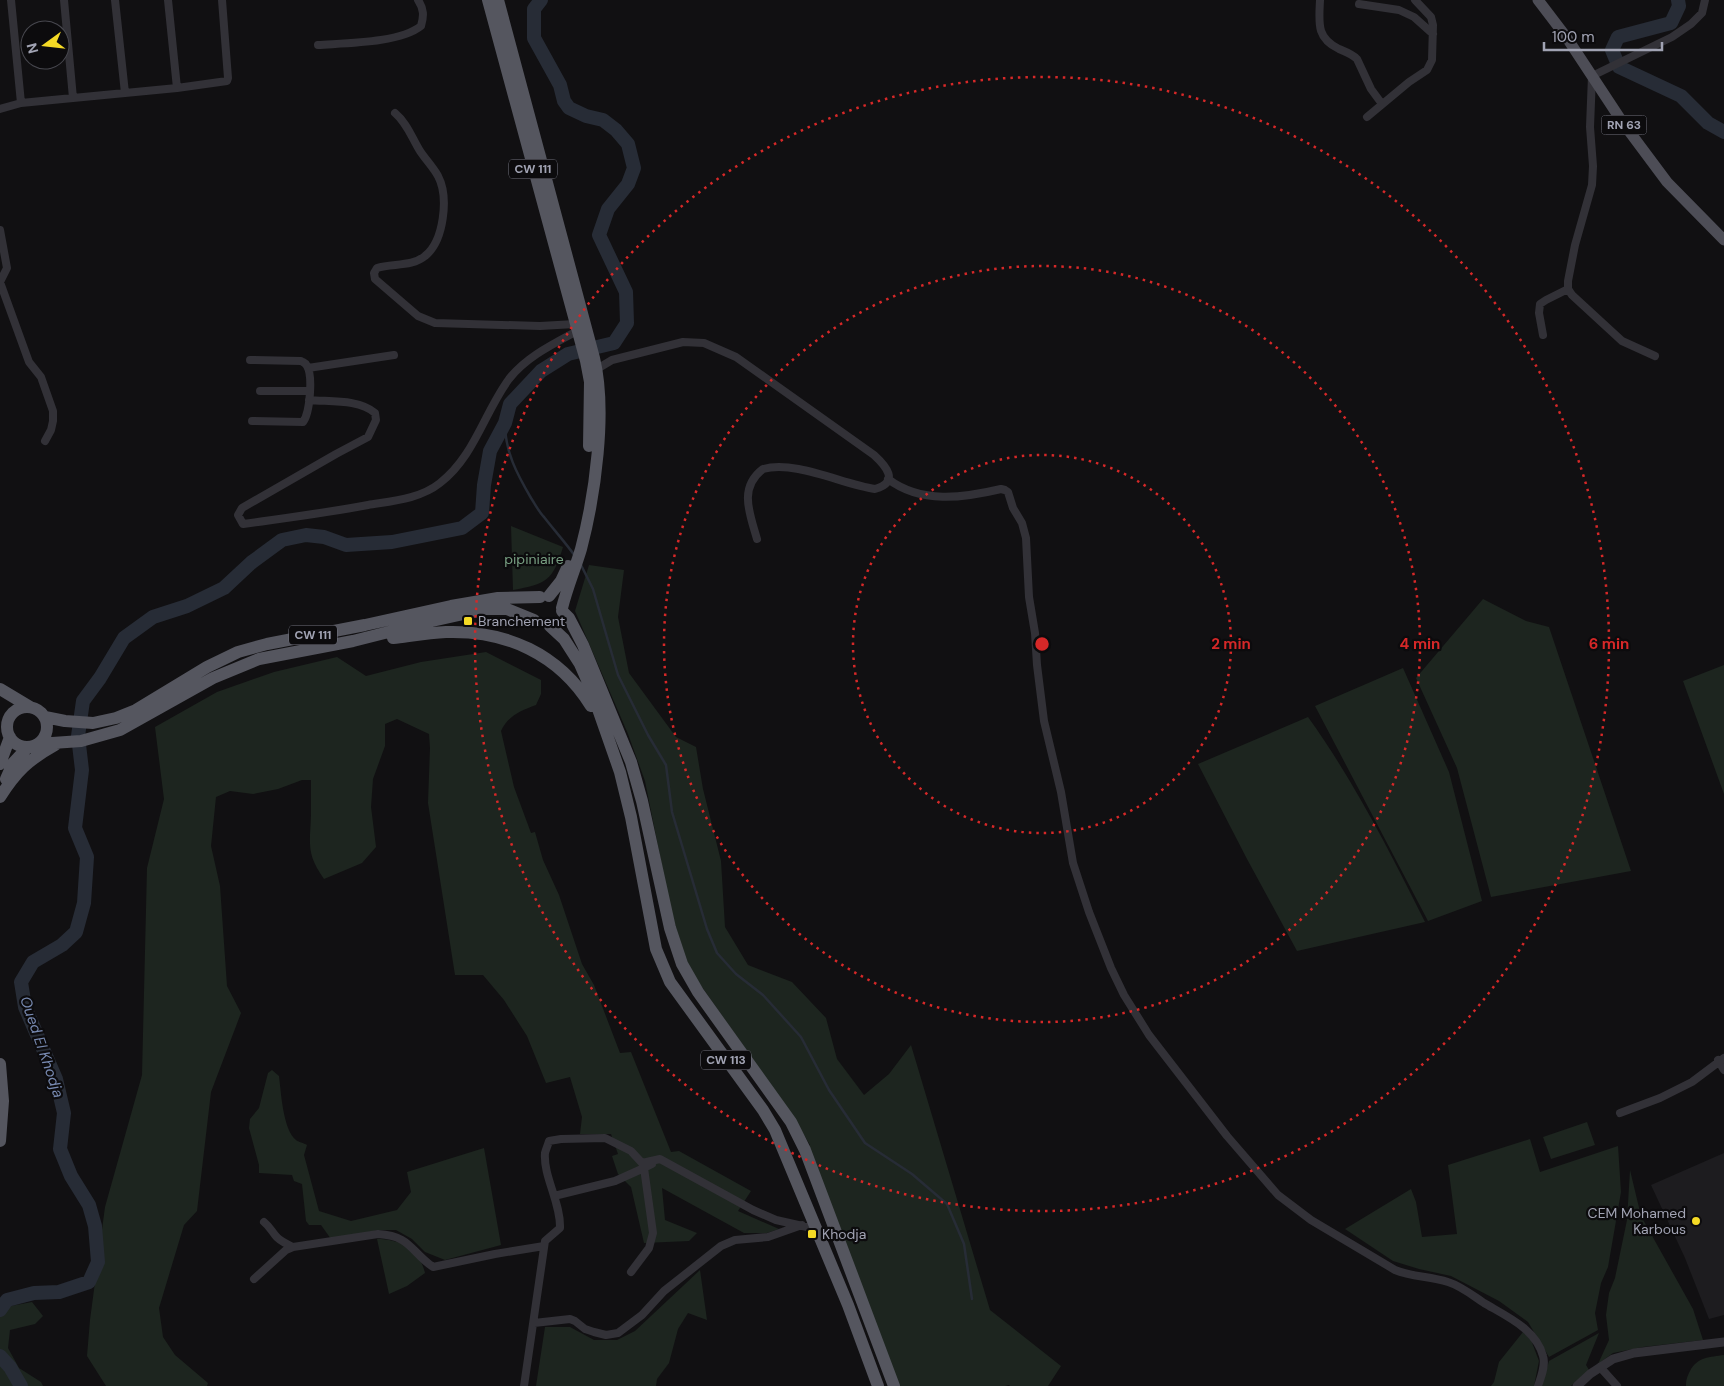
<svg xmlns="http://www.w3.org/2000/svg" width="1724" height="1386" viewBox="0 0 1724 1386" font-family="'DM Sans',sans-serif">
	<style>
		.built { fill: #1d1c1f }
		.green { fill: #1d251f }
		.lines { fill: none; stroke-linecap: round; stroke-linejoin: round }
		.stream { stroke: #272c36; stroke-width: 2.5 }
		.river { stroke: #272c36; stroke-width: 14 }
		.minor { stroke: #323137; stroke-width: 8 }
		.tertiary { stroke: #323137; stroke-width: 9 }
		.primary { stroke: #4d4d56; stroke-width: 11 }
		.trunk { stroke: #55565f; stroke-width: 12 }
		.ring { fill: none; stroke: #d62828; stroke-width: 2.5; stroke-dasharray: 2.5 5 }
		.poi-dot { fill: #f5da25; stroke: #0c0b0d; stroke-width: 2 }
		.labels { text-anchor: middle; stroke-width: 4.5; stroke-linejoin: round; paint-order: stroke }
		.shield { fill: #0c0b0d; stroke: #747581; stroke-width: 1 }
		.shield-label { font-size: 12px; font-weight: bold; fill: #a1a3b3 }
		.park-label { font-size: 14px; fill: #789f82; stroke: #0c0b0d }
		.poi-label { font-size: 14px; fill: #a1a3b3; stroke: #0c0b0d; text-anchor: start }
		.water-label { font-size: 15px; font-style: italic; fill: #7789b0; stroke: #0c0b0d }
		.centre { fill: #d62828; stroke: #0c0b0d; stroke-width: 2.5 }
		.ring-label { font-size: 15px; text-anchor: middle; font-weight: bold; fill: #d62828; stroke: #0c0b0d; stroke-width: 4.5; stroke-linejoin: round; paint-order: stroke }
	</style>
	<rect width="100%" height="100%" fill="#111012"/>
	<path class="built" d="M1724 1153V1315L1709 1319 1685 1258 1651 1185Z"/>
	<path class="green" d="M511 526 563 547C553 581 546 584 513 590Z
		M589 565 624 570 618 617 629 673 676 737 696 747 703 789 721 861 725 927 748 965 792 982 826 1018 837 1059 864 1095 889 1074 911 1045 990 1310 1061 1366 1048 1386H1010L1009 1385 1005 1386H894L805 1150 810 1145 792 1115 685 963 669 901 645 781 628 734 575 611Z
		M1483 599 1526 621 1549 627 1631 871 1491 897 1457 768 1416 678Z
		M486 652 541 680V694L536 705C520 711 508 716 501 731L514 787 531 833 535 832 543 860 559 895 582 964 594 985 620 1053 631 1052 671 1152 679 1151 751 1191 738 1211 779 1229 767 1233H744L662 1188 665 1220 697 1233 689 1241 644 1243 631 1187 618 1174 612 1156 618 1154 611 1134H580L582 1117 570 1077 546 1083 527 1036 504 1000 483 975H455L428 803 430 748 429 734 397 719 385 724V746L373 779 371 807 376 847 362 863 324 879C306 854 310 844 311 815 311 804 311 792 311 780H302L278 789 253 794 230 791 216 797 211 846 220 886 227 986 241 1013 211 1092 197 1211 184 1225 159 1308 163 1337 175 1355 208 1383 207 1386H106L87 1356 90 1320 105 1207 142 1075 147 868 164 799 155 727 217 692 274 672 337 657 366 676 421 662Z
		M1724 665V794L1683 681Z
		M1403 668 1449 772 1482 901 1428 921 1315 706Z
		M1308 717C1354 781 1390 852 1425 922L1297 951 1247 859 1198 764Z
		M272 1070 279 1076C281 1092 283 1130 296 1140 298 1142 304 1143 307 1145L304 1155 319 1211 351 1221 397 1210 411 1192 407 1172 484 1148 501 1245 445 1260 425 1252 412 1239 396 1230H379L331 1239 321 1225H309L306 1221 302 1184 294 1181 292 1175 259 1173V1165L249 1128 250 1119 259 1108 268 1073Z
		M1587 1122 1595 1145 1551 1159 1543 1137Z
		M1530 1139 1540 1172 1618 1146 1621 1192 1608 1267 1601 1283 1595 1313 1598 1330 1549 1357 1528 1322 1499 1301 1451 1276 1419 1269 1393 1261 1345 1229 1411 1189 1416 1202 1422 1237 1457 1234 1448 1165Z
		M1630 1170 1641 1216 1693 1309 1703 1340 1643 1347 1613 1353 1598 1364 1609 1340 1606 1315 1609 1293 1615 1278 1627 1220Z
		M377 1239C400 1239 420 1249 425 1273L407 1286 389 1294Z
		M700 1270 707 1320 688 1313 678 1329 669 1363 657 1379 656 1386H536L545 1327H570L594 1340H617L635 1331Z
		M32 1302 43 1316 35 1324 10 1330 8 1348 19 1368 41 1382 43 1386H0V1308Z
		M1523 1332 1531 1340 1539 1361 1534 1386H1491L1494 1382 1499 1362Z
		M1599 1333 1586 1365 1589 1370 1571 1386H1542L1549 1361Z
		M1724 1355V1386H1686C1686 1380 1687 1377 1690 1371 1697 1357 1710 1357 1724 1355Z"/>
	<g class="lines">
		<path class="stream" d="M505 423C505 452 517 474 531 498 535 504 539 512 544 517 554 530 565 542 575 556
			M581 565 593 589 618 675 648 735 666 765 672 812 707 929 717 953 736 974 763 995 801 1037 829 1090 865 1143 912 1174 947 1204 964 1244 972 1299"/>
		<path class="river" d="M1678 0 1679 6 1671 23 1618 37 1612 50 1619 67 1681 96 1708 123 1724 132
			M0 1310 7 1300 34 1293 59 1292 89 1282 98 1262 95 1226 89 1205 71 1176 60 1149 64 1113 56 1079 25 1007 21 982 33 962 62 945 76 932 84 903 87 857 75 828 82 770 78 736 83 701 100 678 124 638 153 617 187 606 224 588 252 562 282 540 306 535 324 537 346 545 392 542 462 528 482 513 484 485 490 451 505 423 510 404 541 371 568 354 614 343 627 323 626 292 599 235 608 209 628 184 634 168 628 144 616 130 603 120 586 116 569 108 564 101 560 85 534 38V9L541 0
			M0 1356 10 1367 21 1386"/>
		<path class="minor" d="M11 0 21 103
			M64 0 73 98
			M115 0 125 93
			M168 0 177 88
			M1320 0C1319 23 1316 38 1339 49 1346 52 1352 54 1357 59L1371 89 1382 104
			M1359 4 1399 10 1414 17 1433 34
			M318 45C346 43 400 43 421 26 424 16 424 9 418 0
			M0 109 21 103 177 88 227 81 228 78 222 0
			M395 113C407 123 412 138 420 151 426 160 433 167 438 176 449 197 444 241 425 256 412 267 392 263 377 268L374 273 375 279 418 316 435 323 540 326 575 324
			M1367 117 1409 82 1427 70 1432 60 1433 25 1431 17 1415 0
			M0 230 7 268 0 282
			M0 282 29 362 41 377 53 411V421L51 430 45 441
			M1543 335 1539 313 1540 304 1546 300 1568 289
			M1655 356 1622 341 1572 295 1568 289V281L1575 245 1592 185 1593 166 1590 127 1592 76 1672 37 1691 24 1702 13 1705 0
			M250 360 301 361C304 363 305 362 307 366 313 376 310 413 303 422L252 421
			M308 368 394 355
			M597 369 612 360 683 342 704 343 736 357 874 455C886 466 900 482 875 489 842 484 795 460 763 469 738 488 750 514 757 539
			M260 391H310
			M309 400C330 402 359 399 375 413L376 420 368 437 336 454 242 508 238 515 243 524C285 518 326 513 368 505 392 501 420 499 440 483 474 457 484 413 509 379 526 357 553 344 577 331
			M888 479C921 504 963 498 1001 489L1005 490 1008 492 1013 508 1022 523 1026 538 1029 597 1035 633 1037 665 1044 721 1061 792 1073 863 1089 912 1111 968 1124 995 1149 1035 1227 1136 1278 1195 1311 1220 1395 1270C1412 1277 1430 1276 1448 1282 1461 1286 1472 1295 1484 1303 1506 1316 1536 1329 1543 1356 1546 1365 1541 1377 1538 1386
			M1718 1060 1724 1070
			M1620 1113 1660 1098 1692 1082 1724 1058
			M554 1196 615 1181 644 1168
			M264 1222C269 1226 271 1230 275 1235 279 1241 287 1244 293 1247
			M631 1272 649 1248 653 1233 644 1168 652 1164
			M254 1279 286 1250 293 1247 378 1234C411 1236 410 1251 433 1267L495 1254 544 1246
			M534 1323 570 1319 575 1321 585 1329 594 1332 606 1335 618 1333 642 1315 664 1291 721 1246 735 1240 768 1237 802 1225
			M1600 1367 1617 1386
			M524 1386 545 1241 560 1228C561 1203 543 1176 545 1153 546 1149 548 1145 549 1141L561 1139 605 1138 631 1151 642 1163 660 1159 753 1210 776 1220 816 1229"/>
		<path class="tertiary" d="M1577 1386 1590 1374 1613 1359 1634 1353 1724 1342"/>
		<path class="primary" d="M1538 0 1567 38 1623 123 1667 182 1724 240"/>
		<path class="trunk" d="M488 0 586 361 590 382 589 446
			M498 0 594 358C607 411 595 496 581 549 575 569 567 588 562 608
			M549 596 561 581 568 566
			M562 611 569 618 583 645 631 762 642 801 670 928 682 964 698 992 791 1122 805 1150 894 1386
			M550 626 564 639 580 664 591 689 620 772 631 817 656 949 670 982 763 1110 775 1130 848 1305 878 1386
			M393 638C410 636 428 633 446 632 506 630 559 654 591 706
			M0 689 30 707
			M7 727a20 20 0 1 1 40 0a20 20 0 1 1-40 0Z
			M45 717 65 721 93 723 116 718 136 710 207 667 238 652 267 644 365 625 451 606 498 598 540 597
			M38 744 81 741 120 730 213 678 259 659 353 641 432 621 486 609H507L534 620
			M0 764 10 737
			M6 779 13 763 28 747
			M0 797C16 772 28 760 55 745
			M0 1064 3 1101 0 1141"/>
	</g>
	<g class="ring">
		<circle cx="1042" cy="644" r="189"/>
		<circle cx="1042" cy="644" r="378"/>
		<circle cx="1042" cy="644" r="567"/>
	</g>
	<g class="poi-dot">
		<rect x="463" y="616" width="10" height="10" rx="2.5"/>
		<circle cx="1696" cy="1221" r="5"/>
		<rect x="807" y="1229" width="10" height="10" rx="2.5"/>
	</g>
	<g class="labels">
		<g class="shield">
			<rect x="1601.5" y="115.5" width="45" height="19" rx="4"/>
			<rect x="509" y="159.5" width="48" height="19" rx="4"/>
			<rect x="289" y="625.5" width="48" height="19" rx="4"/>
			<rect x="701" y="1050.5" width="50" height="19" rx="4"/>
		</g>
		<g class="shield-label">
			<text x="1624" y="129">RN 63</text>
			<text x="533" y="173">CW 111</text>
			<text x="313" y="639">CW 111</text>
			<text x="726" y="1064">CW 113</text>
		</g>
		<g class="park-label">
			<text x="534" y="564">pipiniaire</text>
		</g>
		<g class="poi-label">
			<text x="478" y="626">Branchement</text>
			<text x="1686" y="1218" text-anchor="end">CEM Mohamed<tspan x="1686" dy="16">Karbous</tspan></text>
			<text x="822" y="1239">Khodja</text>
		</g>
		<g class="water-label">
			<text transform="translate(42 1047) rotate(71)" y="5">Oued El Khodja</text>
		</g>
	</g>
	<circle cx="1042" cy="644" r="8" class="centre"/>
	<g class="ring-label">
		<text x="1231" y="649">2 min</text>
		<text x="1420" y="649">4 min</text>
		<text x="1609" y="649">6 min</text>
	</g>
	<g transform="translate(45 45) rotate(255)"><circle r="24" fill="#0c0b0d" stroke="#48484f"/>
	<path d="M0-4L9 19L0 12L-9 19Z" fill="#f5da25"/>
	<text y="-8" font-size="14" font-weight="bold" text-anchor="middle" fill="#a1a3b3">N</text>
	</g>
	<path d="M1544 42v8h118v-8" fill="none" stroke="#a1a3b3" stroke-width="2.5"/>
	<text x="1552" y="42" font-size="15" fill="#a1a3b3" stroke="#0c0b0d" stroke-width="4" paint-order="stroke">100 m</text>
</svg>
